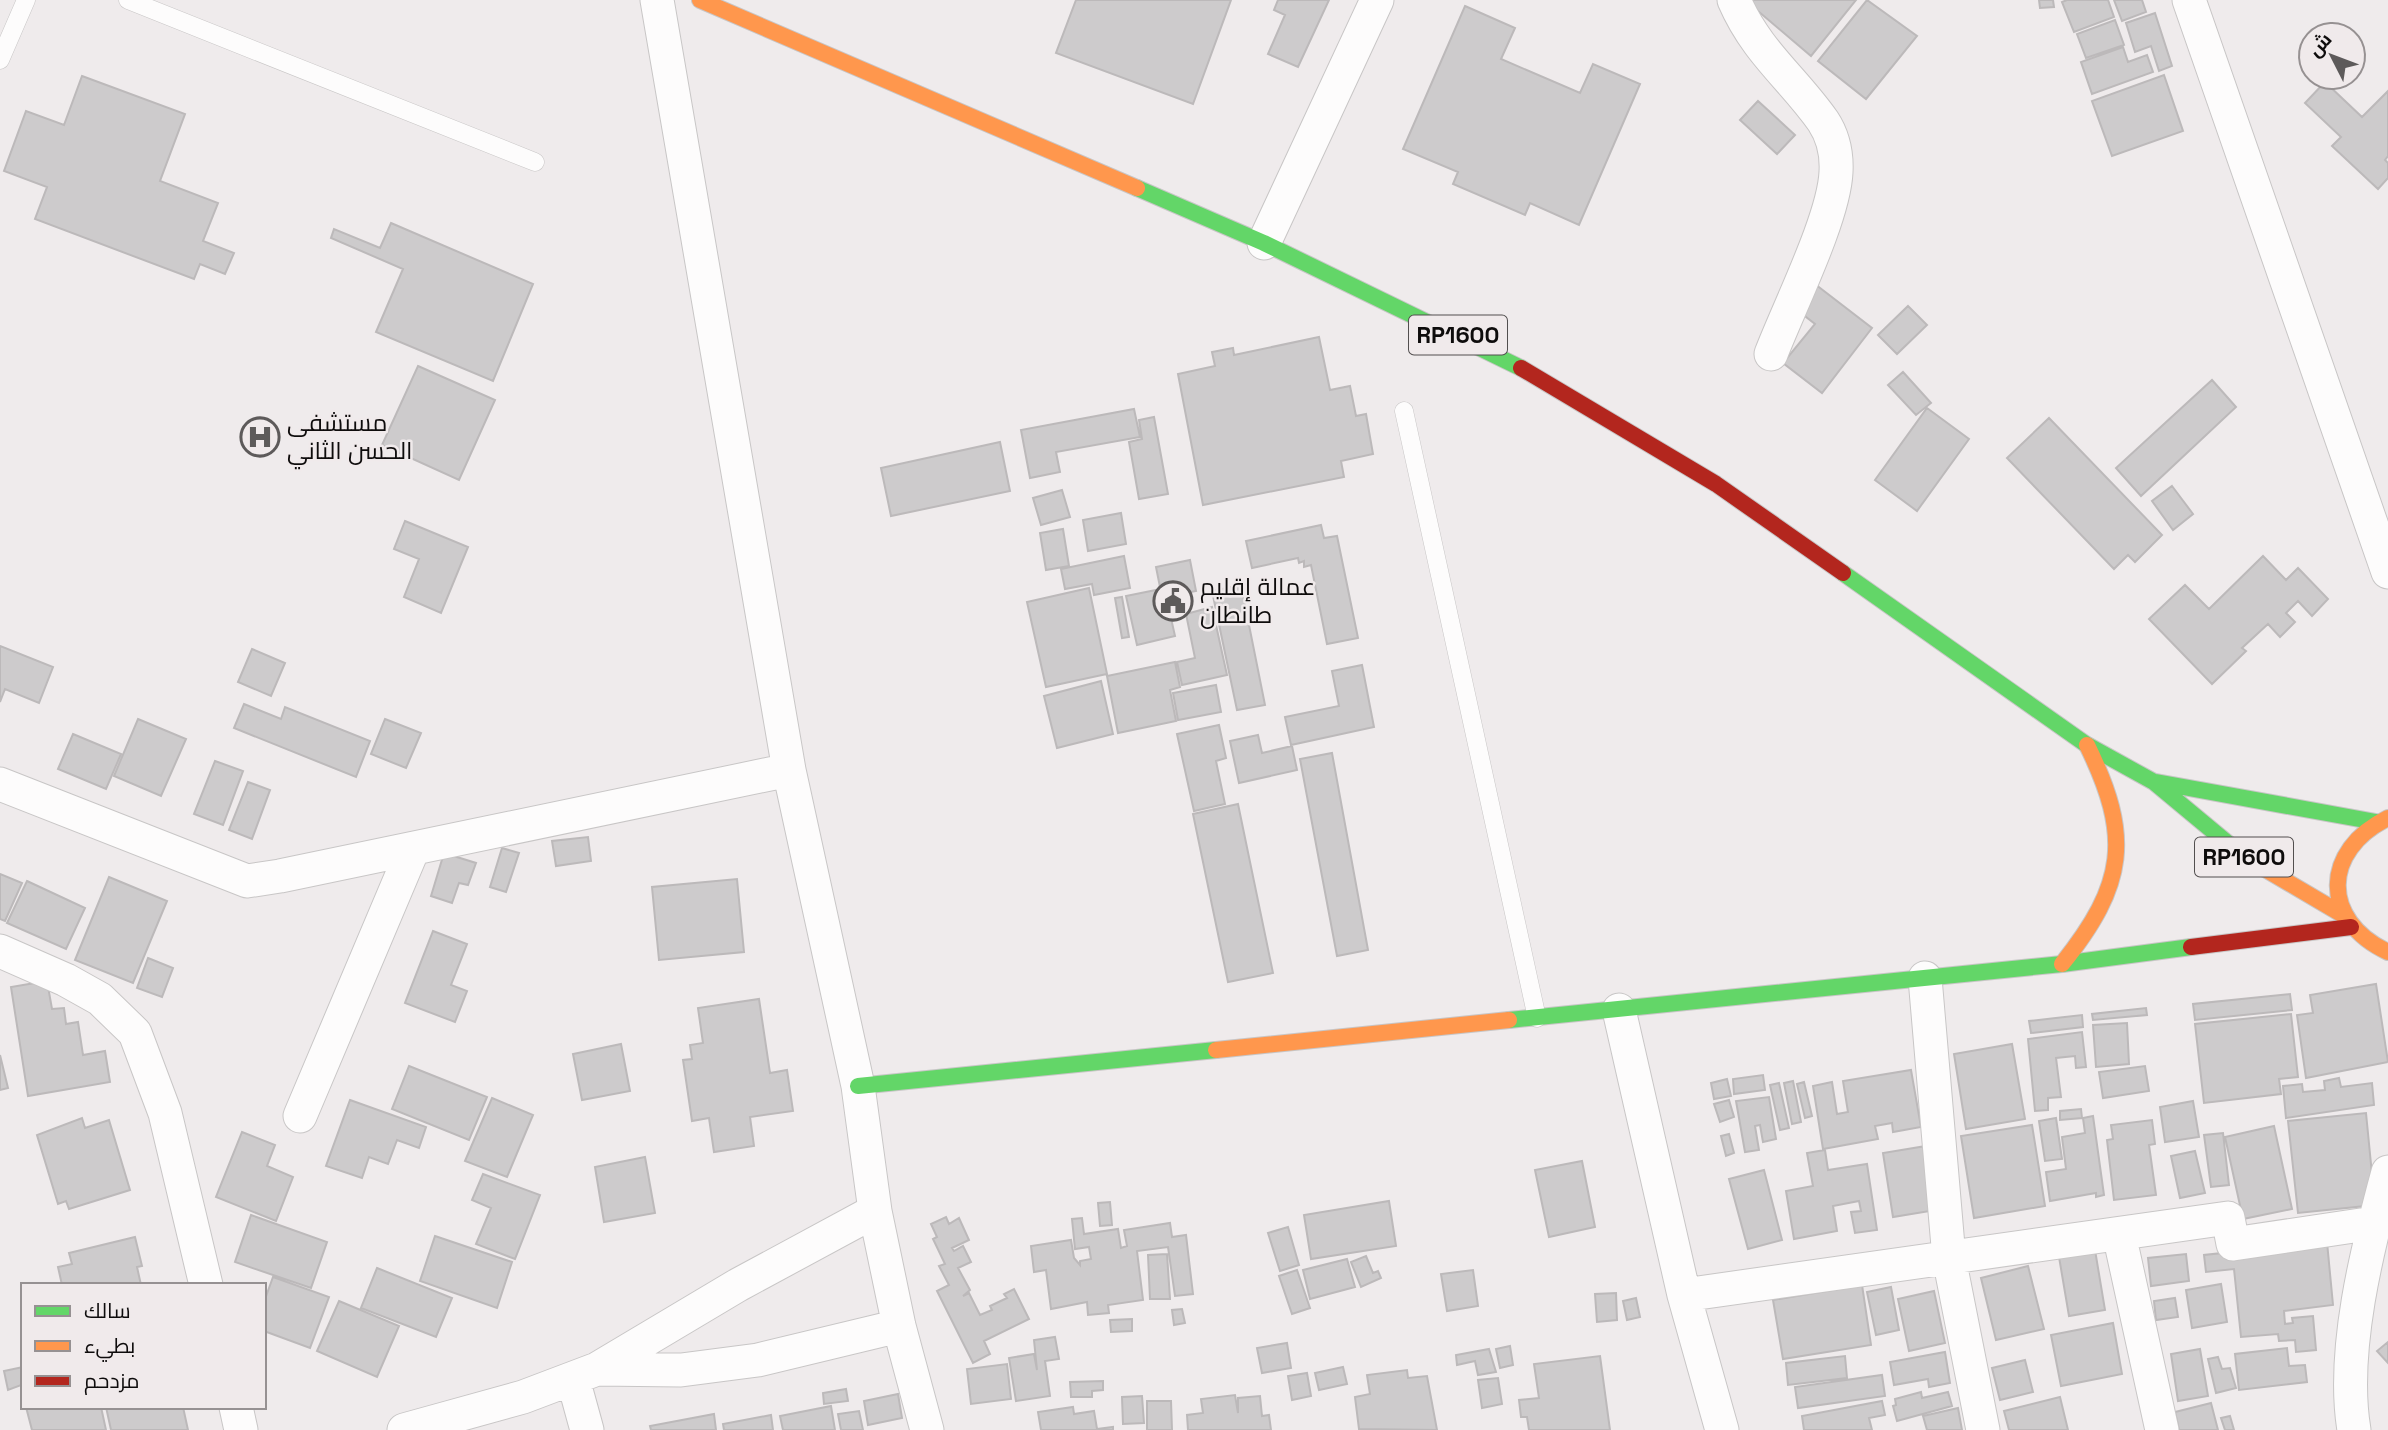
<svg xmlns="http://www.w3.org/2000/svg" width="2388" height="1430" viewBox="0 0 2388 1430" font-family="'Space Grotesk',Cairo,sans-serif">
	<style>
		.building { fill: #cdcbcc; stroke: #bcb9ba; stroke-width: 2 }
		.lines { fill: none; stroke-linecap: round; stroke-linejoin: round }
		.lane-casing { stroke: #c8c6c6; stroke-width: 19 }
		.street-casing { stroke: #c8c6c6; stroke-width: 35 }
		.fast-casing { stroke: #c8c6c6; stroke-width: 18 }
		.slow-casing { stroke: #c8c6c6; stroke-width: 18 }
		.jam-casing { stroke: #c8c6c6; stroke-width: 18 }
		.lane { stroke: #fdfcfc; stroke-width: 18 }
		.street { stroke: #fdfcfc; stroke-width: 33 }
		.fast { stroke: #63d668; stroke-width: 16 }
		.slow { stroke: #ff974d; stroke-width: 16 }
		.jam { stroke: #b3261e; stroke-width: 16 }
		.labels { text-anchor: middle; stroke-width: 5; stroke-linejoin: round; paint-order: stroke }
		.shield { fill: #f0eaeb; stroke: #524f4f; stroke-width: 2 }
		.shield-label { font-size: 23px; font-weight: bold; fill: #0e0c0c }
		.poi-label { font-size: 24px; fill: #0e0c0c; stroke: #f0eaeb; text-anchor: start }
	</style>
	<rect width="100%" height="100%" fill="#efebec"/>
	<path class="building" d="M1076 0H1231L1193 104 1056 53Z
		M1278 0H1329L1298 67 1268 54 1285 15 1274 10Z
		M1745 0H1856L1811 56Z
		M1867 0 1917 36 1866 99 1818 61Z
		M2039 0H2053L2054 7 2040 8Z
		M2067 0H2108L2114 17 2074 32 2062 2Z
		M2114 0H2142L2146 12 2122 21Z
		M1465 6 1515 28 1501 59 1580 93 1593 64 1640 84 1579 225 1530 203 1525 215 1453 184 1458 172 1403 149Z
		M2155 13 2172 66 2159 71 2151 46 2135 52 2126 23Z
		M2115 20 2124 45 2086 58 2077 34Z
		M2123 47 2128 62 2147 55 2153 72 2092 94 2081 62Z
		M2164 75 2183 131 2112 156 2092 101Z
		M82 76 185 114 160 181 218 203 203 241 234 253 225 274 200 264 194 279 35 219 47 187 4 171 26 111 64 125Z
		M2325 82 2362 117 2388 91V156L2385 160 2388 163V178L2378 189 2332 146 2341 137 2305 103Z
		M1758 101 1795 135 1777 154 1740 120Z
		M391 223 533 284 493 381 376 332 403 269 331 238 334 229 380 248Z
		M1811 281 1872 328 1822 393 1783 363 1815 324 1792 306Z
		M1908 306 1927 325 1897 354 1878 335Z
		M1319 337 1330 390 1350 386 1356 416 1366 414 1373 454 1341 461 1344 477 1203 505 1178 374 1215 366 1212 352 1233 348 1234 355Z
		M418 366 495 400 459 480 382 445Z
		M1903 372 1931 403 1916 415 1888 385Z
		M2212 380 2236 407 2141 496 2116 468Z
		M1927 408 1969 439 1917 511 1875 480Z
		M1134 409 1140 437 1056 452 1060 472 1030 478 1021 430Z
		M1154 417 1168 494 1139 499 1129 442 1142 439 1139 420Z
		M2049 418 2162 535 2135 562 2128 555 2114 569 2007 458Z
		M1000 442 1010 491 891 516 881 468Z
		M2172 486 2193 514 2173 530 2152 501Z
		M1062 490 1070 517 1041 525 1033 498Z
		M1121 513 1126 544 1088 551 1083 520Z
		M405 521 468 547 441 613 404 597 419 559 394 549Z
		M1321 525 1324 538 1337 536 1358 638 1327 644 1311 565 1304 567V561L1299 563 1298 558 1252 568 1246 541Z
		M1063 529 1069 566 1046 570 1040 533Z
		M1124 556 1130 588 1094 595 1092 584 1065 589 1061 569Z
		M2263 556 2286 580 2298 568 2328 599 2312 616 2298 601 2286 613 2295 622 2280 637 2268 624 2242 648 2246 651 2212 684 2149 619 2185 585 2209 609Z
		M1190 560 1196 591 1170 596 1169 590 1161 592 1156 567Z
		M1241 585 1265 705 1237 710 1212 591Z
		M1089 588 1107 674 1046 687 1027 602Z
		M1156 590 1158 598 1166 596 1175 636 1137 645 1126 596Z
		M1122 597 1129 637 1122 638 1115 598Z
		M1212 607 1227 675 1182 685 1177 662 1195 658 1186 614Z
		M0 646 53 667 39 703 5 689 0 702Z
		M252 649 285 663 271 696 238 682Z
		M1175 662 1180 687 1170 690 1176 721 1118 733 1107 676Z
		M1362 665 1374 727 1291 745 1285 717 1339 706 1332 671Z
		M1101 681 1113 734 1057 748 1044 696Z
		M1216 685 1221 712 1178 720 1173 693Z
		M244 704 281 719 285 707 370 741 356 777 234 728Z
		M138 719 186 739 161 796 114 776Z
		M385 719 421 733 406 768 371 754Z
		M1219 725 1226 758 1216 761 1225 804 1194 811 1177 734Z
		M73 734 121 754 106 789 58 769Z
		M1258 735 1262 753 1292 746 1297 770 1239 783 1230 741Z
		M1332 753 1368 950 1337 956 1300 759Z
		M215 761 243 771 223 825 194 814Z
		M248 782 270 790 252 839 229 830Z
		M1238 804 1273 973 1228 982 1193 814Z
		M588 837 591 861 556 866 552 841Z
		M502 848 519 853 506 892 490 887Z
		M444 853 476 863 468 885 459 883 452 903 431 896Z
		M0 874 22 883 5 921 0 919Z
		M109 877 167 901 133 983 75 960Z
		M737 879 744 952 659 960 652 887Z
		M27 881 85 908 66 949 7 923Z
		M433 931 467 944 451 985 467 991 455 1022 405 1003Z
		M148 958 173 968 162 997 137 988Z
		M47 981 52 1009 64 1008 66 1024 78 1022 83 1055 105 1051 110 1082 28 1096 11 987Z
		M2376 984 2388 1062 2306 1078 2297 1015 2313 1013 2310 995Z
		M2290 994 2292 1010 2195 1020 2193 1004Z
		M759 999 770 1073 787 1070 793 1111 750 1117 754 1146 714 1152 709 1118 692 1121 683 1060 692 1059 690 1045 703 1043 698 1008Z
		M2146 1008 2147 1015 2093 1020 2092 1014Z
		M2291 1014 2298 1077 2279 1079 2281 1094 2204 1103 2195 1024Z
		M2082 1015 2083 1027 2031 1033 2029 1021Z
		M2127 1023 2129 1064 2096 1067 2093 1025Z
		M2082 1032 2086 1067 2076 1068 2075 1056 2056 1058 2061 1097 2048 1098V1110L2035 1111 2028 1039Z
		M621 1044 630 1091 582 1100 573 1054Z
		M2012 1044 2025 1119 1966 1129 1954 1054Z
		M0 1055 8 1088 0 1090Z
		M409 1066 487 1097 469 1140 392 1109Z
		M2145 1066 2149 1091 2103 1098 2099 1072Z
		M1911 1070 1921 1127 1893 1132 1892 1123 1875 1126 1878 1139 1823 1149 1813 1086 1832 1082 1837 1114 1848 1112 1843 1081Z
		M1763 1075 1765 1090 1734 1094 1733 1079Z
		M2339 1078 2341 1087 2372 1083 2374 1105 2286 1118 2283 1086 2302 1084 2303 1092 2325 1090 2324 1081Z
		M1727 1079 1731 1096 1714 1099 1711 1083Z
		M1793 1081 1801 1122 1792 1124 1784 1083Z
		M1804 1082 1812 1116 1805 1118 1797 1084Z
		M1779 1083 1789 1128 1780 1130 1770 1085Z
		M1769 1097 1776 1139 1763 1142 1760 1125 1755 1126 1759 1150 1745 1152 1736 1101Z
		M492 1098 533 1115 507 1177 465 1161Z
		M350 1100 426 1127 419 1148 397 1140 388 1164 369 1157 362 1178 326 1166Z
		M1729 1100 1734 1117 1720 1122 1714 1104Z
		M2193 1101 2199 1137 2165 1142 2160 1107Z
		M2081 1109 2082 1118 2060 1120V1111Z
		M2366 1113 2375 1205 2298 1213 2288 1121Z
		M2093 1116 2104 1195 2096 1197V1193L2050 1201 2046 1172 2066 1169 2062 1137 2085 1133 2083 1118Z
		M82 1118 85 1128 109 1120 130 1190 69 1209 66 1201 58 1204 37 1135Z
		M2056 1118 2062 1159 2045 1161 2039 1121Z
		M2152 1120 2155 1144 2149 1145 2156 1195 2114 1200 2107 1140 2113 1139 2111 1125Z
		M2032 1125 2045 1206 1974 1218 1961 1136Z
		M2274 1126 2292 1209 2243 1219 2225 1137Z
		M242 1132 275 1145 267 1166 293 1177 276 1221 216 1197Z
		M2223 1133 2229 1185 2211 1187 2204 1135Z
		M1729 1134 1734 1153 1726 1156 1721 1136Z
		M1926 1146 1936 1210 1893 1217 1883 1153Z
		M1825 1150 1828 1170 1867 1164 1877 1230 1855 1233 1851 1212 1861 1211 1859 1201 1833 1206 1837 1231 1794 1239 1786 1191 1813 1186 1807 1153Z
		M2195 1151 2205 1193 2180 1198 2171 1156Z
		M645 1157 655 1213 604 1222 595 1167Z
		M1582 1161 1595 1227 1549 1237 1535 1170Z
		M1764 1170 1782 1240 1748 1249 1729 1179Z
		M483 1174 540 1195 515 1259 476 1244 491 1208 472 1200Z
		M1389 1201 1396 1246 1311 1259 1304 1215Z
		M1110 1202 1112 1225 1100 1226 1098 1203Z
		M251 1215 327 1242 311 1288 235 1262Z
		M946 1217 949 1224 959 1218 969 1240 952 1248 954 1251 963 1246 971 1262 958 1268 970 1290 963 1296 969 1293 980 1315 992 1310 990 1306 1007 1298 1004 1294 1014 1289 1029 1319 984 1341 990 1354 973 1363 937 1291 949 1285 939 1266 945 1264 933 1239 937 1237 931 1224Z
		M1082 1218 1084 1234 1118 1229 1121 1248 1127 1246 1124 1230 1170 1223 1172 1237 1186 1235 1193 1294 1175 1296 1168 1247 1137 1251 1143 1300 1108 1305 1109 1313 1088 1315 1087 1302 1051 1309 1046 1270 1034 1272 1031 1246 1071 1240 1074 1258 1080 1265V1261L1091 1259 1089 1247 1075 1249 1072 1219Z
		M1288 1227 1299 1265 1280 1271 1268 1233Z
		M435 1236 512 1262 497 1308 420 1281Z
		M135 1237 142 1266 137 1267 141 1285H62L58 1267 72 1264 69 1253Z
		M2327 1242 2333 1305 2284 1311 2285 1324 2293 1323 2292 1318 2313 1316 2316 1350 2296 1352 2295 1340 2279 1341 2278 1334 2241 1337 2234 1269 2206 1272 2204 1255Z
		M2094 1244 2105 1310 2069 1316 2058 1251Z
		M1167 1254 1170 1299H1150L1148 1255Z
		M2186 1254 2189 1281 2151 1286 2148 1258Z
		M1366 1256 1373 1273 1378 1271 1381 1278 1361 1287 1351 1262Z
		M1347 1259 1355 1287 1310 1299 1303 1270Z
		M2028 1266 2044 1329 1996 1340 1981 1278Z
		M377 1268 452 1298 436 1337 361 1308Z
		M1297 1270 1310 1308 1292 1314 1279 1276Z
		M1473 1270 1478 1306 1447 1311 1441 1274Z
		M273 1277 329 1297 310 1348 264 1331V1302Z
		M2221 1284 2227 1322 2192 1328 2186 1290Z
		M1862 1285 1871 1345 1783 1359 1773 1300Z
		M1891 1287 1899 1330 1876 1335 1867 1292Z
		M1934 1291 1945 1343 1909 1351 1898 1299Z
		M1616 1293 1617 1320 1597 1322 1595 1294Z
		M1636 1298 1640 1317 1627 1320 1623 1301Z
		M2175 1298 2178 1317 2156 1320 2154 1301Z
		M339 1301 399 1326 377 1377 317 1351Z
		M1182 1309 1185 1323 1174 1325 1172 1310Z
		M1132 1319V1331L1111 1332 1110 1320Z
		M2113 1323 2122 1374 2061 1386 2051 1335Z
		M1055 1337 1059 1359 1045 1361 1050 1396 1016 1401 1009 1358 1034 1354 1037 1370 1034 1340Z
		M2388 1342V1363L2377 1351Z
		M1287 1343 1291 1368 1262 1373 1257 1348Z
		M1510 1346 1513 1365 1500 1368 1496 1349Z
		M2287 1348 2289 1366 2305 1365 2307 1382 2239 1390 2235 1354Z
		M1489 1349 1496 1372 1478 1375 1475 1361 1457 1365 1456 1355Z
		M2200 1349 2208 1396 2178 1401 2171 1354Z
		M1945 1352 1950 1383 1929 1387 1928 1379 1894 1385 1890 1362Z
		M1600 1356 1610 1430H1529L1527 1417H1521L1519 1400 1539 1398 1534 1364Z
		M1845 1356 1847 1378 1788 1385 1786 1363Z
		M2218 1357 2222 1369 2230 1368 2236 1388 2216 1393 2208 1359Z
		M2025 1360 2033 1392 2000 1400 1992 1368Z
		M1007 1364 1011 1399 971 1404 967 1369Z
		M23 1367V1394L21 1385 8 1390 4 1371Z
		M1343 1367 1347 1384 1319 1390 1315 1373Z
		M1407 1370 1408 1378 1427 1376 1437 1430 1359 1429 1355 1397 1370 1394 1367 1375Z
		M1307 1373 1311 1396 1292 1400 1288 1376Z
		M1882 1375 1885 1396 1798 1408 1795 1387Z
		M1498 1378 1502 1404 1482 1408 1478 1380Z
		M1103 1381V1390L1092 1391V1397H1071L1070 1382Z
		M846 1389 848 1401 824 1404 823 1393Z
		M1921 1392 1922 1398 1948 1392 1952 1406 1897 1421 1893 1406 1896 1405 1895 1399Z
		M898 1394 902 1418 868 1425 864 1401Z
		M1235 1395 1238 1413V1398L1260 1396 1262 1416 1269 1415 1271 1430H1188L1187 1415 1203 1413 1201 1399Z
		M1142 1396 1144 1423 1123 1424 1122 1397Z
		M2060 1397 2068 1430H2009L2004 1411Z
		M1147 1401H1171L1172 1430H1147Z
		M1882 1401 1885 1415 1869 1418 1872 1430H1804L1802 1416Z
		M2211 1403 2218 1430H2179L2175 1412Z
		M831 1406 835 1430H783L780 1416Z
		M26 1407H101L106 1430H32Z
		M106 1407H183L188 1430H111Z
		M1073 1407 1074 1414 1094 1411 1097 1429 1113 1427V1430H1041L1038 1412Z
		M1958 1408 1962 1430H1927L1923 1416Z
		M859 1411 863 1430H841L838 1414Z
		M714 1414 716 1430H651L650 1426Z
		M771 1415 773 1430H724L723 1424Z
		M2230 1416 2234 1430H2225L2221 1418Z"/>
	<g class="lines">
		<g class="lane-casing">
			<path id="lane" d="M128 0 535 162
				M0 60 26 0
				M1404 411 1537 1018"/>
		</g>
		<g class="street-casing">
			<path id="street" d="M657 0 789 770 858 1086 875 1211 899 1326 927 1430
				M1734 0C1757 53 1792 77 1823 121 1833 136 1837 153 1836 172 1834 218 1789 307 1771 354
				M2189 0 2388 572
				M1264 243 1377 0
				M0 784 247 881 280 876 789 770
				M0 951 66 980 100 999 135 1033 165 1113 206 1285
				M1925 978 1949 1258 1983 1430
				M1619 1010 1684 1295 1722 1430
				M300 1116 413 849
				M2119 1234 2162 1430
				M1684 1295 2228 1218 2233 1244 2374 1223
				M597 1369 681 1370 758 1360 899 1326
				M573 1379 587 1430
				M236 1407 241 1430
				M404 1430 523 1397 597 1369 738 1285 875 1211
				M2354 1430C2341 1352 2367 1249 2388 1172"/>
		</g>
		<g class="fast-casing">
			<path id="fast" d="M1137 188 1264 243 1521 368
				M1843 573 2087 745 2154 782 2243 856
				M2156 782 2376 822
				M1509 1020 2062 964 2191 947
				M858 1086 1216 1050"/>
		</g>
		<g class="slow-casing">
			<path id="slow" d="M700 0 1137 188
				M2388 818C2322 850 2320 920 2388 952
				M2243 856 2345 916
				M2062 964C2126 884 2132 837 2087 745
				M1216 1050 1509 1020"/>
		</g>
		<g class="jam-casing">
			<path id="jam" d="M1521 368 1716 484 1843 573
				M2191 947 2351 927"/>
		</g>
		<use href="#lane" class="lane"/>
		<use href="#street" class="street"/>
		<use href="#fast" class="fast"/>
		<use href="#slow" class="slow"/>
		<use href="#jam" class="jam"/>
	</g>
	<defs>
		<g id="hospital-ring" transform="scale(2.0125)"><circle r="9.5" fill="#f0eaeb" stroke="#5d5a5a" stroke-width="1.5"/><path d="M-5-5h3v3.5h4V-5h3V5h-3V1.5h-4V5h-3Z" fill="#5d5a5a"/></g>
		<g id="civic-ring" transform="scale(2.0125)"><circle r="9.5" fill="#f0eaeb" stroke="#5d5a5a" stroke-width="1.5"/><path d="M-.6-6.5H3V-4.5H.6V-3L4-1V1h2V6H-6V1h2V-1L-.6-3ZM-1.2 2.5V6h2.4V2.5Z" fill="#5d5a5a"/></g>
	</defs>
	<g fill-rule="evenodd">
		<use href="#hospital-ring" x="260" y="437"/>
		<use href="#civic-ring" x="1173" y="601"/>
	</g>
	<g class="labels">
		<g class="shield">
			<rect x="1409" y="315.5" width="98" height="39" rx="5"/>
			<rect x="2195" y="837.5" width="98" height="39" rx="5"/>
		</g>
		<g class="shield-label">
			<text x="1458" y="343">RP1600</text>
			<text x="2244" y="865">RP1600</text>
		</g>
		<g class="poi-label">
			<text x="287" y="431">مستشفى<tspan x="287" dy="28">الحسن الثاني</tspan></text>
			<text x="1200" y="595">عمالة إقليم<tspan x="1200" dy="28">طانطان</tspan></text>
		</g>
	</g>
	<rect x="21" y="1283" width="245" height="126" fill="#f0eaeb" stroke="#969192" stroke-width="2"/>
	<rect x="35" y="1306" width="35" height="10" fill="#63d668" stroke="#969192" stroke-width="2"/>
	<text x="84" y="1318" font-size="21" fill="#0e0c0c">سالك</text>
	<rect x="35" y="1341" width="35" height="10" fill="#ff974d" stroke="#969192" stroke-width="2"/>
	<text x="84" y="1353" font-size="21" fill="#0e0c0c">بطيء</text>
	<rect x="35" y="1376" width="35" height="10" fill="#b3261e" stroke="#969192" stroke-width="2"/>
	<text x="84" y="1388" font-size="21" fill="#0e0c0c">مزدحم</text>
	<g transform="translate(2332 56) rotate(312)"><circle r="33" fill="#f0eaeb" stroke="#969192" stroke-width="2"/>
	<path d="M0-5L12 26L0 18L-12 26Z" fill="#5d5a5a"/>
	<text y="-10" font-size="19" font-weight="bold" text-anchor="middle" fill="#0e0c0c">ش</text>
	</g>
</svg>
